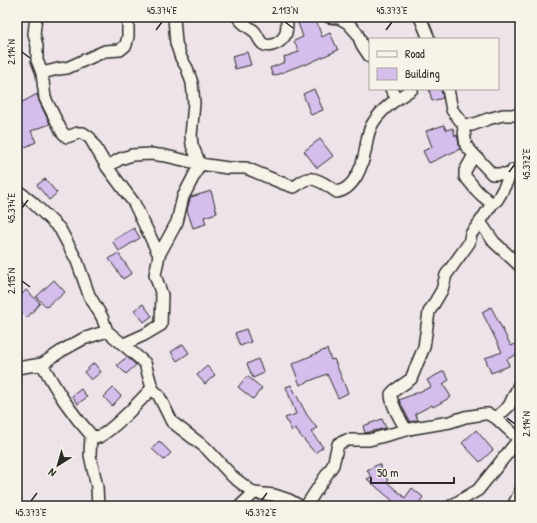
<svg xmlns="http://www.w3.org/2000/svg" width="537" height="523" viewBox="0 0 537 523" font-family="'Patrick Hand',sans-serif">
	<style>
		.building { fill: #d5bdec; stroke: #2b2b2b }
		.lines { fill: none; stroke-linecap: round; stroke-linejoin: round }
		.minor-casing { stroke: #2b2b2b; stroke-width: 14 }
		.minor { stroke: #f7f3e8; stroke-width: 11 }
		.ticks { fill: none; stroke: #2b2b2b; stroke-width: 1.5 }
		.neatline { fill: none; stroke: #2b2b2b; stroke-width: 1.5 }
		.ticks-label { font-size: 10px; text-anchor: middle; fill: #2b2b2b }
	</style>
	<rect width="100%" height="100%" fill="#ede3e9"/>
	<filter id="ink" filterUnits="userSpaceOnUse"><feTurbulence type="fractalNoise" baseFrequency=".025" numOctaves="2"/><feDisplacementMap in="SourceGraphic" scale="8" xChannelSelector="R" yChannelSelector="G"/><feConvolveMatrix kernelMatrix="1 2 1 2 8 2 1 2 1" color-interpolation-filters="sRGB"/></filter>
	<g filter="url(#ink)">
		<path class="building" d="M296 17H315L322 37 330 33 338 50 305 65 304 64 273 76 270 68 285 62 284 57 299 52 294 41 303 37Z
			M247 52 251 65 235 69 232 56Z
			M314 89 323 110 311 115 303 94Z
			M429 89H441L443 98 432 101Z
			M37 94 39 101 50 124 31 131 36 142 17 151V105Z
			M444 125 446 130 453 128 455 136 457 135 460 149 429 163 423 151 432 147 426 131Z
			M320 139 333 156 317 168 304 151Z
			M45 179 57 193 49 200 37 185Z
			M211 191 217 213 204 217 206 224 193 228 187 210 190 199 191 197Z
			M134 228 140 238 119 251 112 241Z
			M118 253 132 273 123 279 109 259Z
			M54 280 65 292 56 300 54 299 47 307 36 297Z
			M26 290 40 303 27 318 17 308V299Z
			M143 304 152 316 144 322 134 310Z
			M491 307 511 346 520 342V353L507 359 509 366 491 373 485 358 502 352 482 312Z
			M246 329 251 342 240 346 235 333Z
			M183 344 189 353 177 361 171 352Z
			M327 349 331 360 334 359 348 393 338 398 327 374 300 385 292 364Z
			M127 357 136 365 126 374 117 365Z
			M258 359 264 373 253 378 247 364Z
			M94 363 101 372 91 380 84 372Z
			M207 366 215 375 205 384 197 375Z
			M444 371 449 380 443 384 451 397 433 407 432 405 415 414 418 420 410 422 399 400 431 387 427 380Z
			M247 376 262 388 253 399 238 387Z
			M291 385 307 415 317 428 311 432 323 447 315 453 295 429 292 431 285 418 296 414 286 387Z
			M113 388 121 396 112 406 104 397Z
			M81 389 87 397 78 404 72 396Z
			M382 419 386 428 365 433 363 426Z
			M476 430 493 450 480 462 462 443Z
			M159 441 171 453 164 460 152 449Z
			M379 464 388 481 387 482 405 498 412 488 423 497 417 506H392L394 502 367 479 371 477 367 470Z"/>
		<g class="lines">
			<g class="minor-casing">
				<path id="minor" d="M36 17 34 34 37 46V60L42 73 45 98 62 132 67 137 78 133H83L90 138 107 167 134 203 159 255
					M238 17C242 24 248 26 254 31 258 35 259 41 263 44 271 49 283 41 286 33 287 28 287 22 287 17
					M329 17 339 18 348 23 357 33 362 45 370 57
					M420 17 429 39
					M42 73 58 69 67 68 105 51 120 50 126 45 128 36V17
					M391 89 397 99
					M448 89 452 110 463 124 466 146 492 174H504L509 176
					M463 124 472 125 488 119 503 115H520
					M474 155 465 171V177C472 183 476 192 484 197 487 200 489 201 492 204
					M107 167 120 159 132 155 151 154 166 156 200 164 228 168H246L282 183 294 187C298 185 302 181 305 180 315 175 329 187 337 192 354 189 362 167 365 152 367 142 367 132 373 123 382 108 398 98 412 89
					M17 190 32 202 60 229 77 261 89 295 102 317 107 331 145 363 152 388 159 396 172 422 206 448 233 477 254 493 274 495 289 500 300 506
					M480 222 494 242 520 266
					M124 344 144 335 161 325 162 295 155 275 159 255 177 222 183 197 200 164 192 145 191 136 194 103 192 83 187 68 181 58 176 43 174 17
					M42 364C57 391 70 412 91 435
					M17 368 42 364 63 350 83 339 107 331
					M496 418 509 406 520 383
					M406 430C401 420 391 405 391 394L395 390 411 379 424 347 429 312 442 290 446 275 469 243 471 234 480 222 492 204 497 200 500 195 513 170H520
					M98 506 97 487 90 455 91 435 99 437C117 426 138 403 152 388
					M240 506 254 493
					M306 506 333 465 338 444 347 440H369L414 428 450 422 465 417 484 414H488L496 418 520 440
					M451 506 478 490 519 439
					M513 506 520 492"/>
			</g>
			<use href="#minor" class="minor"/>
		</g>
	</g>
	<path class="ticks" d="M285 22 293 28M156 30 162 22M386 30 392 22M22 52 30 58M509 172 515 164M22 208 28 200M22 281 30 287M507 418 515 424M31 501 37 493M261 501 267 493"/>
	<rect width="537" height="523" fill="none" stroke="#f7f3e8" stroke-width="44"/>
	<rect x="369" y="38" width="130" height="52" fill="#f7f3e8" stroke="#a5a39c"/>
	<rect x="377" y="51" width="20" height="6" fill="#f7f3e8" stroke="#a5a39c"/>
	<text x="405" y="58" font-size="12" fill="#2b2b2b">Road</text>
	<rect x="377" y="68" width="20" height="12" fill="#d5bdec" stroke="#a5a39c"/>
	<text x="405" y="78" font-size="12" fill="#2b2b2b">Building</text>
	<g transform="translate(58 465) rotate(217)" stroke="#f7f3e8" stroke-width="3" paint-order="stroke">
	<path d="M0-3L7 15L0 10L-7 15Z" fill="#2b2b2b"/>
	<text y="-6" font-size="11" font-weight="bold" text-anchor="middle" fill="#2b2b2b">N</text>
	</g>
	<path d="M371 477v6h83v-6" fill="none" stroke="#2b2b2b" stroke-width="2"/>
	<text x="377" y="477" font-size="12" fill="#2b2b2b" stroke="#f7f3e8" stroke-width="3" paint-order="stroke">50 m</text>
	<rect x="22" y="22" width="493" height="479" class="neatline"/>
	<g class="ticks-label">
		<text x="162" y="14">45.374°E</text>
		<text x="285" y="14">2.113°N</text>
		<text x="392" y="14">45.373°E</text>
		<text transform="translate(11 52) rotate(-90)" y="4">2.114°N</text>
		<text transform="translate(526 164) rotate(-90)" y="4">45.372°E</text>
		<text transform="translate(11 208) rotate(-90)" y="4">45.374°E</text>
		<text transform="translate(11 281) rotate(-90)" y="4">2.115°N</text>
		<text transform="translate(526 424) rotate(-90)" y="4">2.114°N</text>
		<text x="31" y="516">45.373°E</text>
		<text x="261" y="516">45.372°E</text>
	</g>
</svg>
